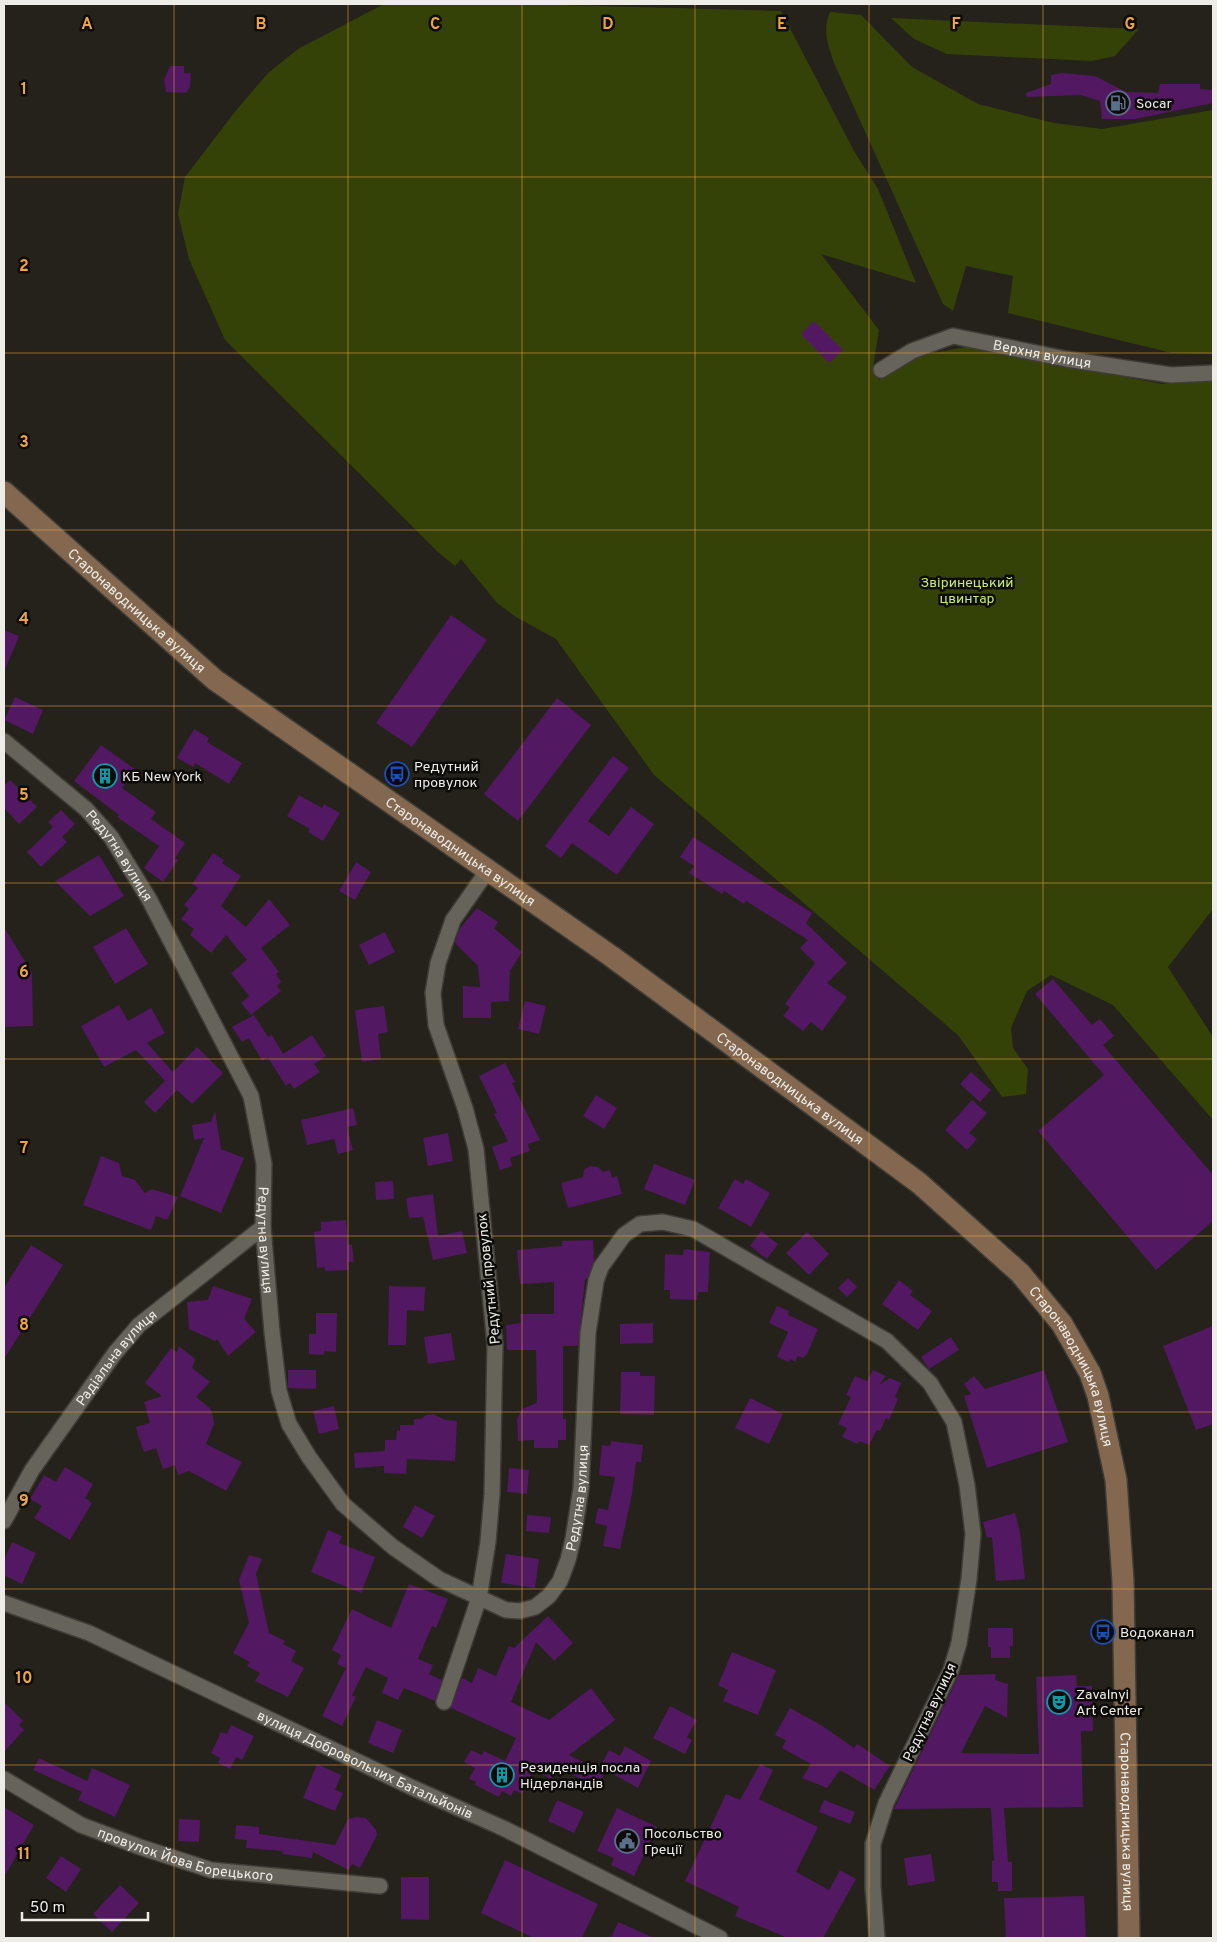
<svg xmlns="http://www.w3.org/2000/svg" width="1217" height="1942" viewBox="0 0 1217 1942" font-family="Overpass,sans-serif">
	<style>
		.green { fill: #354207 }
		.building { fill: #521861 }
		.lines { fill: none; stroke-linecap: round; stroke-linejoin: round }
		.minor-casing { stroke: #3f3c37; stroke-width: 18 }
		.secondary-casing { stroke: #3f3c37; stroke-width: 24 }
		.minor { stroke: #66635a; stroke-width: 15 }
		.secondary { stroke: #83684f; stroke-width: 21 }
		.grid { fill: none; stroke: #f0a63e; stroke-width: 1; stroke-opacity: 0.55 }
		.labels { text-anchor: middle; stroke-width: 5; stroke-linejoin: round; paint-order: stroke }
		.poi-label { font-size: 14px; fill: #eeece7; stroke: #0c0b08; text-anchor: start }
		.street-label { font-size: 14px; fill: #eeece7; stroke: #0c0b08 }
		.park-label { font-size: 14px; fill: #c8ea69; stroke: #0c0b08 }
		.grid-label { font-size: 16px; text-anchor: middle; font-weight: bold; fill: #f0a63e; stroke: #0c0b08; stroke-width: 5; stroke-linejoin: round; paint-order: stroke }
	</style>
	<rect width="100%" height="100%" fill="#24221a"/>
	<path class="green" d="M384 4H527L781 11 854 151 878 189 916 283 821 254 879 330 873 367 879 380 922 355 966 347 1162 384 1213 381V909L1168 967 1213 1037V1120L1113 1005 1051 975 1027 991 1011 1028 1013 1048 1028 1069 1026 1094 1002 1097 958 1035 654 775 556 639 516 617 497 603 461 559 455 566 437 551 225 340 189 259 178 214 185 177 234 113 268 73 298 49Z
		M830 12 861 15 912 67 978 104 1054 123 1102 129 1213 110V354L1172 353 1008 313 1013 276 966 266 953 311 943 304 834 63C828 45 822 30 830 12Z
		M891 18 1139 29 1115 56 1092 61 947 54 914 39Z"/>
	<path class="building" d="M170 66H184V73H191L190 87 186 93 166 92 164 80Z
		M1062 73 1095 76 1126 92 1158 93 1160 84H1200V89L1213 90V103L1135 119H1102L1100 101 1081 95 1027 97 1026 93 1051 84V75Z
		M814 321 843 350 829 363 801 334Z
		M451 615 487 640 412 747 376 723Z
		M4 630 19 636 4 672Z
		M15 697 43 710 33 734 4 720Z
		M557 698 591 725 518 821 484 794Z
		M194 729 209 738 207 742 242 763 229 784 195 763 193 767 177 758Z
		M101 745 136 770 122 788 156 812 151 819 185 843 175 858 178 860 163 882 144 868 159 846 117 817 119 815 74 781Z
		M613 756 629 768 588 821 609 836 631 807 654 824 617 875 572 843 561 858 545 846Z
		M10 780 37 807 19 824 4 808V786Z
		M299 795 322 808 324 804 340 813 323 841 308 832 310 829 287 816Z
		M61 810 75 824 62 837 67 842 41 867 27 852 53 827 48 822Z
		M693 837 812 913 806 923 847 963 827 983 847 997 822 1031 811 1022 803 1031 783 1016 790 1007 785 1004 815 963 800 948 808 940 746 901 744 904 724 891 722 894 689 873 694 866 680 857Z
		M213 853 224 860 222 863 241 876 221 906 246 927 269 899 290 925 261 948 279 972 276 974 281 982 277 986 281 991 251 1015 241 1003 249 996 231 973 247 960 226 935 211 953 190 935 194 929 181 919 189 909 184 905 198 888 192 884Z
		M99 855 124 896 90 916 55 881Z
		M356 862 371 872 355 900 339 891Z
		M477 908 498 922 494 928 522 952 510 971 509 1001 491 1002V1018H463V986L480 987 478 966 455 943 460 928Z
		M4 927 32 973 33 1026 4 1027Z
		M126 928 148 964 115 984 93 947Z
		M385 932 395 952 369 965 359 945Z
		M1053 979 1092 1025 1100 1019 1114 1036 1103 1045 1213 1175V1221L1156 1270 1038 1131 1104 1075 1035 994Z
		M525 1001 546 1006 539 1034 518 1029Z
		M119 1005 128 1021 151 1008 165 1033 147 1043 173 1072 197 1047 223 1073 192 1104 177 1090 155 1113 144 1102 165 1081 136 1050 104 1067 81 1026Z
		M384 1006 388 1032 378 1034 381 1059 362 1062 355 1010Z
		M254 1015 268 1037 272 1035 283 1054 312 1035 326 1056 314 1064 320 1072 294 1089 290 1083 286 1086 268 1058 262 1061 249 1038 242 1042 232 1027Z
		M505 1063 515 1082 512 1083 540 1140 528 1144 530 1151 510 1158 512 1166 500 1170 492 1147 508 1141 494 1114 497 1113 479 1076Z
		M971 1072 991 1090 980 1102 960 1084Z
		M596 1095 617 1108 604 1129 583 1116Z
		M972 1100 987 1113 969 1133 977 1139 967 1150 945 1130Z
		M353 1108 357 1125 347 1127 353 1150 338 1154 334 1139 307 1145 301 1120Z
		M215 1111 221 1149 244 1158 221 1213 180 1196 204 1138 194 1140 192 1125 211 1122Z
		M448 1133 453 1161 428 1166 423 1138Z
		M101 1156 119 1163 122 1176 135 1180 145 1193 152 1189 178 1197 167 1220 156 1216 151 1230 83 1205Z
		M654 1164 695 1180 685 1205 644 1189Z
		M590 1166 598 1167 603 1172 610 1170 612 1178 617 1176 622 1194 568 1208 561 1183 583 1177 584 1170Z
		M735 1179 743 1184 746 1179 770 1193 751 1227 718 1208Z
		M393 1181 394 1199 376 1200 375 1182Z
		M433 1194 438 1236 462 1231 467 1253 433 1260 423 1217 409 1218 406 1198Z
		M346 1220 348 1245H352L354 1262H348L349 1270 325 1271V1267L317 1268 314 1232 321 1231V1222Z
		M761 1231 778 1244 767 1259 750 1246Z
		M807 1232 829 1254 809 1275 786 1253Z
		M593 1240 594 1261 587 1279H585L578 1346H563V1419H566V1440H558V1448H534V1440L518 1441 517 1419 522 1409 537 1403 536 1350H507L506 1325 521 1323 520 1314H554V1282L520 1284 517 1250 562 1246V1241Z
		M31 1245 63 1265 4 1359V1288Z
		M684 1249 710 1252 708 1292H698L697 1300 670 1299V1290H664L665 1254 683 1255Z
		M848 1278 857 1287 847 1297 838 1288Z
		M899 1280 913 1291 910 1295 932 1311 918 1330 882 1304Z
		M213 1286 252 1299 244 1319 256 1332 228 1356 217 1339 215 1341 189 1329 187 1302 208 1300Z
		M389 1286 425 1287 424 1311 407 1310 406 1345H388Z
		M777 1306 789 1311 788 1315 818 1329 807 1354 803 1358 798 1356 795 1362 790 1359 789 1362 777 1357 788 1332 769 1323Z
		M316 1313H337L336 1352 324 1351V1355L309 1354V1334H316Z
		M653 1323V1343L620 1344V1324Z
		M1213 1326V1424L1196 1430 1163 1346Z
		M451 1333 455 1360 428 1364 424 1337Z
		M951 1337 959 1350 929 1369 921 1357Z
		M179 1346 195 1359 192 1368 210 1382 196 1397 210 1408 213 1416 214 1424 206 1444 242 1462 226 1491 189 1471 178 1475 175 1465 163 1469 156 1448 144 1452 138 1435 136 1427 150 1423 144 1402 162 1396 145 1383 171 1348 177 1352Z
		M288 1370H316V1389L288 1388Z
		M873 1370 886 1376 879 1385 890 1378 901 1383 895 1397 898 1399 889 1420 886 1418 880 1431 877 1430 869 1445 859 1441 858 1444 842 1437 847 1428 838 1424 851 1397 846 1395 855 1376 867 1381Z
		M1044 1370 1068 1442 987 1468 964 1396 971 1394 964 1384 974 1376 985 1389Z
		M621 1372H640V1376H655L654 1415 620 1414Z
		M750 1398 783 1414 769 1444 735 1428Z
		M334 1406 339 1429 319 1434 313 1411Z
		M433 1414 445 1420 457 1421 455 1461 407 1459 406 1474 384 1473V1466L355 1468 354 1453 385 1451V1440H396L397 1430 400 1431V1425H414V1419H421L426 1415Z
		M611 1441 643 1445 641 1462H636L632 1494 620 1549 603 1546 607 1526 595 1523 598 1508 608 1510 615 1477 599 1475 602 1445 610 1446Z
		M65 1467 93 1484 85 1498 92 1503 70 1540 34 1518 42 1506 30 1499 44 1475 56 1482Z
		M509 1468 529 1470 527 1494 507 1492Z
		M415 1505 435 1516 422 1538 403 1527Z
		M1015 1513 1020 1532 1025 1579 996 1581 992 1537 987 1538 983 1522Z
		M527 1515 551 1517 549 1533 526 1531Z
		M328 1530 342 1536 339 1543 375 1557 361 1593 311 1572Z
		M12 1542 36 1553 22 1584 4 1575V1560Z
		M506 1554 539 1559 535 1588 501 1583Z
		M249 1555 262 1559 256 1574 269 1633 285 1641 283 1644 296 1651 291 1661 304 1668 288 1697 255 1681 260 1673 247 1666 250 1662 233 1653 249 1623 239 1580Z
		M409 1584 448 1599 436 1628 432 1626 418 1659 433 1665 429 1674 442 1680 435 1701 404 1688 398 1700 382 1693 388 1678 366 1667 352 1695 356 1697 342 1726 322 1716 346 1668 337 1664 341 1655 332 1650 352 1609 391 1628Z
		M548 1616 573 1643 554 1661 536 1642 511 1702 549 1720 591 1688 615 1720 569 1755 604 1773 597 1787 557 1767 551 1779 534 1770 522 1794 514 1790 511 1796 502 1791 499 1797 475 1785 476 1782 469 1779 475 1768 464 1762 471 1750 482 1755 484 1751 505 1761 516 1738 451 1708 462 1678 472 1683 478 1668 496 1676 509 1646 514 1648Z
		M988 1628H1013V1646H1010V1658H991V1647H988Z
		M732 1652 776 1670 758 1715 723 1701 728 1690 718 1685Z
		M996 1674 995 1680 1008 1684 1007 1718 985 1706 961 1753 1039 1754 1036 1677 1076 1675 1077 1686H1092L1093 1731H1081L1083 1807 1004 1808 1008 1862H1012V1891H998V1882H992V1861H994L991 1808 894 1809 959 1675Z
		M4 1702 23 1721 19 1725 24 1730 4 1752Z
		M670 1706 697 1720 687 1737 692 1740 685 1754 653 1738Z
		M790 1708 821 1725 854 1748 857 1744 890 1766 874 1790 840 1770 827 1788 802 1778 811 1764 782 1748 786 1740 775 1735Z
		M377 1720 402 1730 393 1753 368 1743Z
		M231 1725 254 1736 242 1760 236 1757 230 1769 218 1763 220 1758 211 1753 221 1732 227 1734Z
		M625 1746 651 1761 638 1788 600 1767 609 1750 620 1756Z
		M39 1758 87 1781 92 1768 130 1785 115 1817 78 1800 82 1792 33 1770Z
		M317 1764 341 1775 335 1790 343 1793 335 1811 303 1798Z
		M760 1764 773 1770 759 1799 818 1827 796 1872 829 1890 840 1870 856 1879 823 1938H788L735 1916 739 1907 685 1881 726 1794 740 1800Z
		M557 1800 584 1812 574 1833 548 1821Z
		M824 1800 855 1812 850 1824 819 1812Z
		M4 1807 34 1825 4 1877Z
		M617 1808 657 1827 634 1876 611 1865 614 1858 597 1851Z
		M356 1817 366 1818 376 1830 377 1835 360 1868 352 1864 349 1870 313 1852 312 1858 282 1854 283 1851 246 1848 247 1840 235 1839 236 1825 259 1827V1834L335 1845 348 1819Z
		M179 1819 200 1820 199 1842 178 1841Z
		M931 1854 935 1881 908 1886 904 1858Z
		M61 1856 81 1869 66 1892 46 1878Z
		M505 1860 598 1904 582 1938H534L481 1913Z
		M401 1877H429V1920L401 1919Z
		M120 1885 139 1903 112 1932 93 1914Z
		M1084 1896 1086 1938H1006L1004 1898Z
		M618 1922 654 1938H611Z"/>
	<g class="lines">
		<g class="minor-casing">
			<g id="minor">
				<path id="s1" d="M881 370 912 351 953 336 1066 359 1171 375 1213 373"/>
				<path id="s2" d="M4 741 86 809 111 837 149 899 251 1096 264 1164 263 1227 272 1332 279 1391 289 1424 309 1457 343 1504 393 1547 439 1579 506 1610 520 1611 535 1607 549 1596 560 1581 568 1560 573 1539 581 1488 588 1333 596 1281 601 1267 624 1235 640 1224 663 1222 693 1229 887 1341 930 1383 954 1422 967 1485 973 1534 969 1579 959 1643 951 1670 886 1803 873 1844V1887L877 1938"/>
				<path id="s3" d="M4 1521 32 1470 115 1353 139 1325 263 1227"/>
				<path id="s4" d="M4 1603 89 1633 411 1787 505 1829 720 1938"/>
				<path d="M444 1702 479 1598 488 1542 492 1494 495 1345 476 1149 465 1108 436 1025 433 993 438 963 453 920 488 870"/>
				<path id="s5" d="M4 1779 81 1825 140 1847 211 1870 380 1886"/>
			</g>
		</g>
		<g class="secondary-casing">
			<g id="secondary">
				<path id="s6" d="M4 492 215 680 611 956 919 1183 1020 1273 1062 1324 1090 1373 1098 1396 1116 1480 1123 1581 1129 1938"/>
			</g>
		</g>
		<use href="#minor" class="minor"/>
		<use href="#secondary" class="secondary"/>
	</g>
	<path class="grid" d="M174 4V1938M348 4V1938M522 4V1938M695 4V1938M869 4V1938M1043 4V1938M4 177H1213M4 353H1213M4 530H1213M4 706H1213M4 883H1213M4 1059H1213M4 1236H1213M4 1412H1213M4 1589H1213M4 1765H1213"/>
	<defs>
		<g id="fuel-ring" transform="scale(1.25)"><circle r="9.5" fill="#0c0b08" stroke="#5c6f8a" stroke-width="1.5"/><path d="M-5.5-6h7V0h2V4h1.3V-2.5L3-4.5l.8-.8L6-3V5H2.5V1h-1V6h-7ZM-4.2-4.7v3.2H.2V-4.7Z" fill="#5c6f8a"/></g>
		<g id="bus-ring" transform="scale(1.25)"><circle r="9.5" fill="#0c0b08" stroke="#1a4fb4" stroke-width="1.5"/><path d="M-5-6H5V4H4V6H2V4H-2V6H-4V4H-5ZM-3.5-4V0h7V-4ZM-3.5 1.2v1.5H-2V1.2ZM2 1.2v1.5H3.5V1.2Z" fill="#1a4fb4"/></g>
		<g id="building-ring" transform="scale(1.25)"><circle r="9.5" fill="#0c0b08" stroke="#0f9aa8" stroke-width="1.5"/><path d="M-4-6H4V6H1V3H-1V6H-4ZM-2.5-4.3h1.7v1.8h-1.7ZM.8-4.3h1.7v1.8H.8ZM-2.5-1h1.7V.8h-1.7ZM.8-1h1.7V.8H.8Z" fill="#0f9aa8"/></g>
		<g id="theatre-ring" transform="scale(1.25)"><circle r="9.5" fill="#0c0b08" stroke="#0f9aa8" stroke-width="1.5"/><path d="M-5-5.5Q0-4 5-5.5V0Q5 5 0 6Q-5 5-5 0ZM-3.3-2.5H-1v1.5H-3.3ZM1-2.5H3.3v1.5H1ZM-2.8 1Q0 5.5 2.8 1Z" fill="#0f9aa8"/></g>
		<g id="civic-ring" transform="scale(1.25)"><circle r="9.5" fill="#0c0b08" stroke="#5c6f8a" stroke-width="1.5"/><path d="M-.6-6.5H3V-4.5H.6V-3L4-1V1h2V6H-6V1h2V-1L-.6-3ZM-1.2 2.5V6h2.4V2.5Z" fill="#5c6f8a"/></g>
	</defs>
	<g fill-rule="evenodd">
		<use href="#fuel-ring" x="1118" y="103"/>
		<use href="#bus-ring" x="397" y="774"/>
		<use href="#building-ring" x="105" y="776"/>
		<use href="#bus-ring" x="1103" y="1632"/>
		<use href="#theatre-ring" x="1059" y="1702"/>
		<use href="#building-ring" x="502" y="1775"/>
		<use href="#civic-ring" x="627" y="1841"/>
	</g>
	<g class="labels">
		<g class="poi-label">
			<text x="1136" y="108">Socar</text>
			<text x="414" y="771">Редутний<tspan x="414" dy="16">провулок</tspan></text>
			<text x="122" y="781">КБ New York</text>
			<text x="1120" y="1637">Водоканал</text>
			<text x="1076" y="1699">Zavalnyi<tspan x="1076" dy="16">Art Center</tspan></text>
			<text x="520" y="1772">Резиденція посла<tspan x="520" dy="16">Нідерландів</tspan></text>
			<text x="644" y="1838">Посольство<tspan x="644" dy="16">Греції</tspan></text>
		</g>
		<g class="street-label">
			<text dy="5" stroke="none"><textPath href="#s1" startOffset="171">Верхня вулиця</textPath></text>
			<text dy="5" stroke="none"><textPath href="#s6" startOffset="178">Старонаводницька вулиця</textPath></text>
			<text dy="5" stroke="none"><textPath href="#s6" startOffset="582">Старонаводницька вулиця</textPath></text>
			<text dy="5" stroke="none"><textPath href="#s2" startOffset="164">Редутна вулиця</textPath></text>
			<text dy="5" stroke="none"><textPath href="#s6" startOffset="988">Старонаводницька вулиця</textPath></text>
			<text dy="5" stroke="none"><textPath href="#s2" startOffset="584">Редутна вулиця</textPath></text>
			<text transform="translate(488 1279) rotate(-96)" y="5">Редутний провулок</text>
			<text dy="5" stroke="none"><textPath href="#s3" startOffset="199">Радіальна вулиця</textPath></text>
			<text dy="5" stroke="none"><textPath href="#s6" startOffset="1392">Старонаводницька вулиця</textPath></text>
			<text dy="5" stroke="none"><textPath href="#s2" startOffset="1214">Редутна вулиця</textPath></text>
			<text transform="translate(929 1712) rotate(-65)" y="5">Редутна вулиця</text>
			<text dy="5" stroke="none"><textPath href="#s4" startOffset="396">вулиця Добровольчих Батальйонів</textPath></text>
			<text dy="5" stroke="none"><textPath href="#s6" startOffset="1858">Старонаводницька вулиця</textPath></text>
			<text dy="5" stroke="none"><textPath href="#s5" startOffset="199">провулок Йова Борецького</textPath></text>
		</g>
		<g class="park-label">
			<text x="967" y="587">Звіринецький<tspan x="967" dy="16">цвинтар</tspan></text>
		</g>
	</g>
	<g class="grid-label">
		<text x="87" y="29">A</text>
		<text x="261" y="29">B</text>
		<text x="435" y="29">C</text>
		<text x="608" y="29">D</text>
		<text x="782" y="29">E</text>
		<text x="956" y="29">F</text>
		<text x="1130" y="29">G</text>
		<text x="24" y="94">1</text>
		<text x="24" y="271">2</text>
		<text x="24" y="447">3</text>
		<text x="24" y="624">4</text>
		<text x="24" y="800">5</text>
		<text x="24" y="977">6</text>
		<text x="24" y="1153">7</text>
		<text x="24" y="1330">8</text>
		<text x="24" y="1506">9</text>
		<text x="24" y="1683">10</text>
		<text x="24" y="1859">11</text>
	</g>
	<rect width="1217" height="1942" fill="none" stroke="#eeece7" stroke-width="10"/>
	<path d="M22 1912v8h126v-8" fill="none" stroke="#eeece7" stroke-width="2.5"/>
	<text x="30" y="1912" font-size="15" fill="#eeece7" stroke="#0c0b08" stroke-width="4" paint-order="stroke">50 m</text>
</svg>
